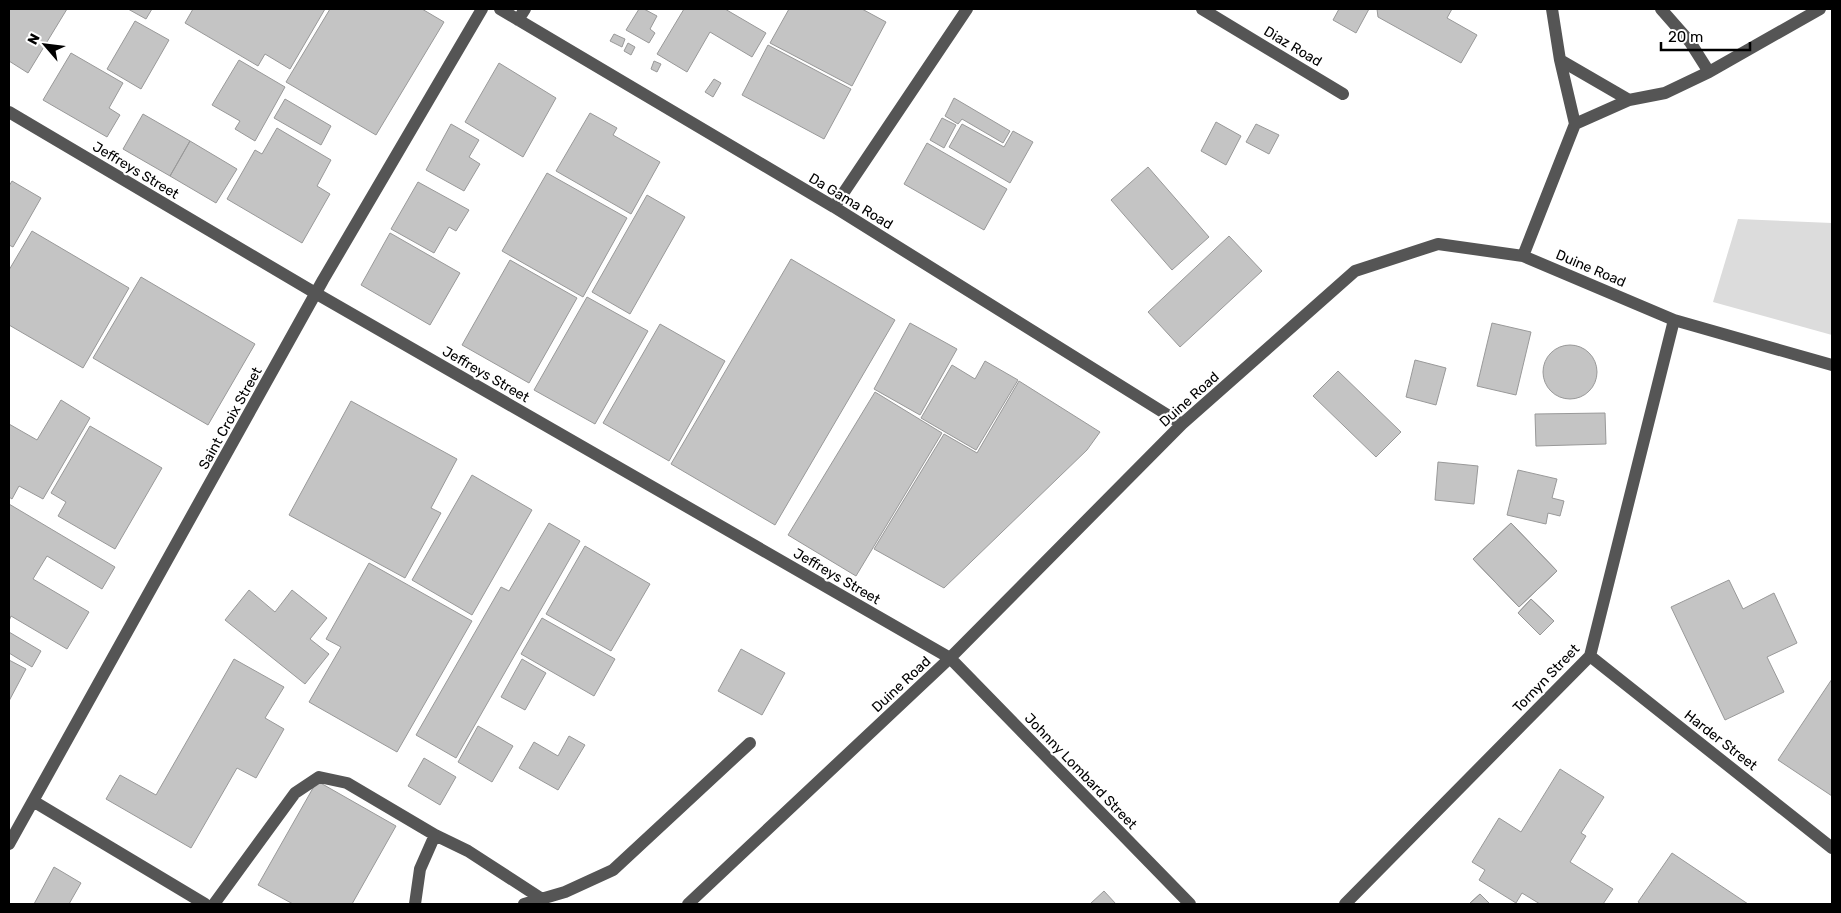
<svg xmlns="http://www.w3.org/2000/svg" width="1841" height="913" viewBox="0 0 1841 913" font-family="Rubik,sans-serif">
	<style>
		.green { fill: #dcdcdc }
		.building { fill: #c4c4c4; stroke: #999 }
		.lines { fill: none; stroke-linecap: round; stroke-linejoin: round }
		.minor { stroke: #555; stroke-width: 12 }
		.labels { text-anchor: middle; stroke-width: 4.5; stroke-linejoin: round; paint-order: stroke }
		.street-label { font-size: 14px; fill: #000; stroke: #fff }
	</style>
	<rect width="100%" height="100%" fill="#fff"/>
	<path class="green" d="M1738 219 1832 223V335L1713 302Z"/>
	<path class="building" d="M9 9H67L28 73 9 61Z
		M128 9H152L146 19Z
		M193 9H325L290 69 265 54 258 66 185 23Z
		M330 9H422L444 22 376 135 286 82Z
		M639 9H644L657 16 650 29 655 33 649 43 626 30Z
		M684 9H725L766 33 752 57 710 32 687 72 657 54Z
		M789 9H862L886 22 852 86 770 43Z
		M1339 9H1369L1356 33 1333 20Z
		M1377 9H1452L1447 18 1477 35 1461 63 1378 17Z
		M135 21 169 40 141 89 107 69Z
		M614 34 625 39 622 47 610 41Z
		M628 43 635 47 631 55 624 51Z
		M768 45 851 89 824 139 742 95Z
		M71 53 123 83 109 108 120 115 107 137 43 100Z
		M239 60 285 87 255 141 235 129 240 121 212 105Z
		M654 61 661 64 657 72 651 69Z
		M499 63 556 98 523 157 465 122Z
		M714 79 721 83 713 97 705 92Z
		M954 98 1010 131 1003 143 962 119 958 124 945 116Z
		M285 99 331 126 321 145 274 118Z
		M590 113 617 128 613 135 660 162 631 214 556 171Z
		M143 114 190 141 170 176 123 149Z
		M942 118 956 125 944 148 930 140Z
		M1216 122 1241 136 1226 165 1201 151Z
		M451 124 479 140 469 157 480 164 464 191 426 170Z
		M962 124 1004 147 1013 131 1033 142 1010 183 949 147Z
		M1256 124 1279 135 1269 154 1246 142Z
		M277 128 331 160 317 186 330 194 302 243 227 199 255 150 262 154Z
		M190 141 237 169 216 203 170 176Z
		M927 143 1007 189 984 230 904 184Z
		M1148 167 1209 237 1172 270 1111 200Z
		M547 173 627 218 583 297 502 251Z
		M12 181 41 198 13 247 9 245V186Z
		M418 182 469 210 456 231 449 227 434 253 391 229Z
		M647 195 685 217 630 314 592 292Z
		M32 231 129 288 83 368 9 325V270Z
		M390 233 460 273 430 325 361 285Z
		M1229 236 1262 271 1180 347 1148 312Z
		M791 259 895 320 775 525 671 464Z
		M510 260 577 298 529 383 462 345Z
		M141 277 255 344 208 425 93 358Z
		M587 297 648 331 595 424 534 390Z
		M910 323 957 349 920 415 874 389Z
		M1492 323 1531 332 1516 395 1477 386Z
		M660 324 725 361 669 461 603 423Z
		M1543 372a27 27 0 1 1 54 0a27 27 0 1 1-54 0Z
		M1415 360 1446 368 1436 405 1406 397Z
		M985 361 1018 380 976 450 921 418 952 365 975 379Z
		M1338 371 1401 432 1376 457 1313 396Z
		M1019 381 1100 432 1087 450 944 588 874 549 944 434 977 453Z
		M875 392 942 433 856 576 788 535Z
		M61 400 90 418 43 499 19 486 12 499 9 497V424L37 440Z
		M351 401 457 459 431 508 441 513 405 578 289 515Z
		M1605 413 1606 444 1536 446 1535 414Z
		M90 426 162 468 115 549 58 516 66 502 51 493Z
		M1438 462 1478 466 1474 504 1435 500Z
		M1518 470 1557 479 1552 498 1564 501 1560 516 1548 513 1546 524 1507 515Z
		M472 475 532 510 472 615 412 580Z
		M9 504 115 567 102 589 47 556 33 579 89 612 67 649 11 616 9 621Z
		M549 523 580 541 456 758 416 735 501 587 509 591Z
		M1511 523 1557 571 1519 607 1473 559Z
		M1511 523 1557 571 1519 607 1473 559Z
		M585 546 650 584 611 651 546 614Z
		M369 563 472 621 397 752 309 702 341 647 326 639Z
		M1729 580 1743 609 1774 593 1797 643 1767 657 1784 692 1725 720 1671 607Z
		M249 590 275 612 292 590 327 618 310 639 329 654 305 684 225 620Z
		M1531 599 1554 621 1540 635 1518 613Z
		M1531 599 1554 621 1540 635 1518 613Z
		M542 618 615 659 594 696 521 654Z
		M9 632 41 651 32 667 9 653Z
		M741 649 785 673 762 715 718 691Z
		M234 659 284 687 265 718 284 729 256 778 237 768 191 848 106 799 120 775 156 795Z
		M522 659 546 673 525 710 501 697Z
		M9 660 26 669 9 701Z
		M1832 679V796L1778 760Z
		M478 726 513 746 492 782 458 762Z
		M569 736 585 745 558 790 519 768 534 742 558 756Z
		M424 758 456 777 440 805 408 786Z
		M1560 769 1604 797 1581 833 1586 836 1570 862 1613 889 1603 904H1540L1522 893 1516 903 1479 880 1485 870 1472 862 1499 818 1521 832Z
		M317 781 396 826 352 904H293L258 885Z
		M1672 853 1748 904H1641L1638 902Z
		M54 867 81 883 69 904H34Z
		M1104 891 1116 904H1090Z
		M1480 894 1490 904H1469Z
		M1480 894 1490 904H1469Z"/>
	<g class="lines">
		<path class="minor" d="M500 9 834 207 1182 424
			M1202 9 1343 94
			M1661 9 1690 42 1709 72
			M518 20 525 9
			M1560 60 1629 100
			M9 112 317 294 950 658 1190 904
			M1575 124 1629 100 1665 93 1709 72 1820 9
			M834 207 967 9
			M1523 256 1575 124 1560 60 1552 9
			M1590 656 1832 848
			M33 801 205 904
			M9 844 323 280 482 9
			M214 904 295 793 319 777 347 783 435 835 468 851 542 899
			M415 904 420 869 435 835
			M524 904 565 892 613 870 750 743
			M688 904 950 658 1182 424 1355 271 1438 244 1523 256 1674 320 1832 365
			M1345 904 1590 656 1674 320"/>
	</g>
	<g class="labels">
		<g class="street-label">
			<text transform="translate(1293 46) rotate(31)" y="5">Diaz Road</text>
			<text transform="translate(136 170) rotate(31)" y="5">Jeffreys Street</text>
			<text transform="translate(851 201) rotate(31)" y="5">Da Gama Road</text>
			<text transform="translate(1591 268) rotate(23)" y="5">Duine Road</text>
			<text transform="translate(486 374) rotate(30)" y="5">Jeffreys Street</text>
			<text transform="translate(1189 399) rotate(-42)" y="5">Duine Road</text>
			<text transform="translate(230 418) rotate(-61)" y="5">Saint Croix Street</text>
			<text transform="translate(837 576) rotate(30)" y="5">Jeffreys Street</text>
			<text transform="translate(1546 678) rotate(-46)" y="5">Tornyn Street</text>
			<text transform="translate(901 684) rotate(-43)" y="5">Duine Road</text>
			<text transform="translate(1721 740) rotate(38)" y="5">Harder Street</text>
			<text transform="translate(1081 771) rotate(46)" y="5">Johnny Lombard Street</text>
		</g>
	</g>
	<rect width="1841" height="913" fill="none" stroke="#000000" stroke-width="20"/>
	<g transform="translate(45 45) rotate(298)" stroke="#ffffff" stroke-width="4" paint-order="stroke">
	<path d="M0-4L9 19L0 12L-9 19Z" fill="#000000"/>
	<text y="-8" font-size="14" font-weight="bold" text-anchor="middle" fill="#000000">N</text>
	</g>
	<path d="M1661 42v8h89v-8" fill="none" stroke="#000000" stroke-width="2.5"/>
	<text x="1668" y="42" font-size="15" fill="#000000" stroke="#ffffff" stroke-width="4" paint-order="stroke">20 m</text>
</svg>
